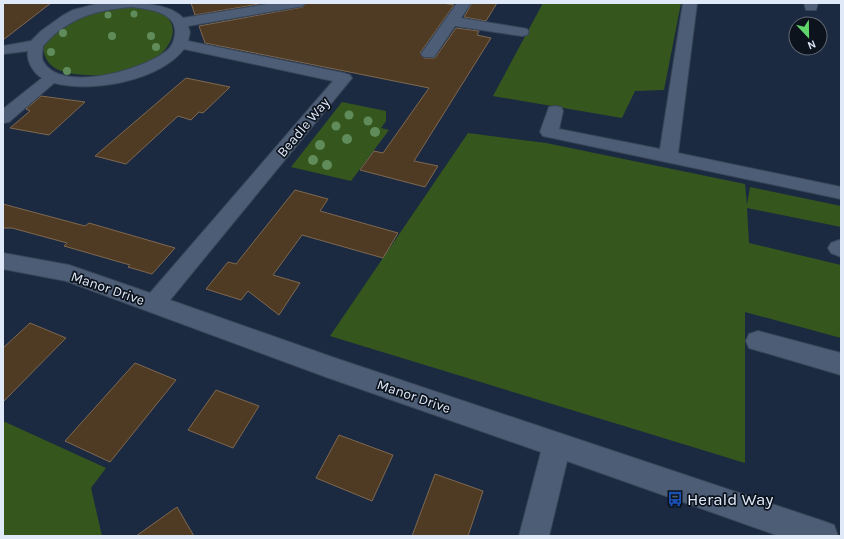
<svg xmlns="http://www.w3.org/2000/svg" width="844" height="539" viewBox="0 0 844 539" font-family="Karla,sans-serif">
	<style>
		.green { fill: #35571e }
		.building { fill: #4f3b24; stroke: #7e6850 }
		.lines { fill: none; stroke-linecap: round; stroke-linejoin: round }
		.minor-casing { stroke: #394658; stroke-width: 2 }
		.minor { fill: #4d5d76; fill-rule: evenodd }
		.tree { fill: #608c5b }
		.labels { text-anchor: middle; stroke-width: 3.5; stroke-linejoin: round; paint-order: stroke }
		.street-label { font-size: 14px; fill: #dfe9f8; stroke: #0c131d }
		.near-poi-label { font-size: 17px; fill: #dfe9f8; stroke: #0c131d; text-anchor: start }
	</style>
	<rect width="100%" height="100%" fill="#1b2a40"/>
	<path class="green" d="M543 3H681L664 90 635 91 622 118 493 96Z
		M121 7C133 7 147 6 157 11 182 21 174 45 156 58 138 71 108 77 86 75 69 74 49 72 44 53 43 49 43 45 46 41 49 37 56 33 60 29 64 26 69 21 74 18 82 13 110 9 121 7Z
		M342 102 386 111V121L381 128 389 130 351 181 291 167Z
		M468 133 546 143 745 184 747 205 750 187 841 206V227L747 208 749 243 841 265V338L745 312V463L330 336Z
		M3 421 106 468 91 488 102 536H3Z"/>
	<path class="building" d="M3 3H51L3 40Z
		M191 3H265L195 15Z
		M306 3H443L454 5 420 53 424 58H435L456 28 479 31 477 35 491 38 414 161 438 166 425 187 360 170 374 151 383 153 429 88 205 43 199 26 303 7Z
		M472 3H497L486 21 464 17Z
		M186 78 230 87 203 113 199 112 191 120 178 116 126 164 95 156Z
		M41 96 85 102 49 135 10 128 30 111 26 109Z
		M295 190 328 199 320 211 398 233 383 258 302 235 273 275 300 283 279 315 248 291 241 300 206 289 228 262 236 264Z
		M3 204 85 226 89 223 175 248 152 274 128 267 130 265 64 246 67 243 12 228H3Z
		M30 323 66 338 3 402V348Z
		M135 363 176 380 110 462 65 441Z
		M216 390 259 406 233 448 188 430Z
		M339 435 393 455 372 501 316 478Z
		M435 474 483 491 468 536H412Z
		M177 507 194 536H136Z"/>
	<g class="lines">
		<g class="minor-casing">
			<path id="minor" d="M100 3C125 3 167 0 183 18L274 3H305L303 6 298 7 188 26 190 32 188 41 344 73 350 75 352 78 170 300 335 358 823 521 834 525 838 536H779L567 461 549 536H519L541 452 326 377 66 281 3 269V253L69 265 150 293 333 81 184 49C159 81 92 93 54 83L9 122 3 123V109L42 78C33 73 26 60 28 51L3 54V46L31 41 41 31 62 16 73 10ZM131 7C147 9 177 11 175 34 174 42 171 48 165 52 142 70 60 94 43 61 41 56 43 50 43 46 67 18 96 10 131 7Z
				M457 3H471L461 18 522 28 527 29 529 32 527 35 522 36 455 26 434 57H424L421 54Z
				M683 3H697L678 153 841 187V199L543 136 540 132 549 107 555 106 561 107 563 111 559 129 660 149Z
				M804 3H818L816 10H806Z
				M839 240 841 241V257L831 253 828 248 831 243Z
				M758 331 841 353V375L749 348 746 341 749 334Z"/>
		</g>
		<use href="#minor" class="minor"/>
	</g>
	<g class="tree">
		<circle cx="134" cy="14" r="3.5"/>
		<circle cx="108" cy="15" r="3.5"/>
		<circle cx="63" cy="33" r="4"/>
		<circle cx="112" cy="36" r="4"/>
		<circle cx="151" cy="36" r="4"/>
		<circle cx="156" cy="47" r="4"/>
		<circle cx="51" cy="52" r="4"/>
		<circle cx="67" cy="71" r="4"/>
		<circle cx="349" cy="115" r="4.5"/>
		<circle cx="368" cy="121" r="4.5"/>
		<circle cx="336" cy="126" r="4.5"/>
		<circle cx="375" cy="132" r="5"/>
		<circle cx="347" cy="139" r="5"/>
		<circle cx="320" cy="145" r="5"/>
		<circle cx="313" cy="160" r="5"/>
		<circle cx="327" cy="165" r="5"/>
	</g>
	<defs>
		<g id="bus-bare" transform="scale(1.2)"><path d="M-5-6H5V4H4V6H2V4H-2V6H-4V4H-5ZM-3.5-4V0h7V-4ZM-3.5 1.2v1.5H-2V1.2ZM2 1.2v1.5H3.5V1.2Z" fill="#1a4fb4" stroke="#0c131d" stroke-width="2.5" paint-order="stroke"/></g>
	</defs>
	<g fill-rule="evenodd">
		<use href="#bus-bare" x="675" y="499"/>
	</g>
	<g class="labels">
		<g class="street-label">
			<text transform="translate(303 127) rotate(-50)" y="5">Beadle Way</text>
			<text transform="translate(108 288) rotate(19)" y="5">Manor Drive</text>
			<text transform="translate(414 396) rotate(19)" y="5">Manor Drive</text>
		</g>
		<g class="near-poi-label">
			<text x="687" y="505">Herald Way</text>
		</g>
	</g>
	<rect width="844" height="539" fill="none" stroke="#dfe9f8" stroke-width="8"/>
	<g transform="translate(808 36) rotate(158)"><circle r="19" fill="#0c131d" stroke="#606975"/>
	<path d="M0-3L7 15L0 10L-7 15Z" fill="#60d56b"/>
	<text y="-6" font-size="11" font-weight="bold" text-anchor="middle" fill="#dfe9f8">N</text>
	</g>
</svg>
